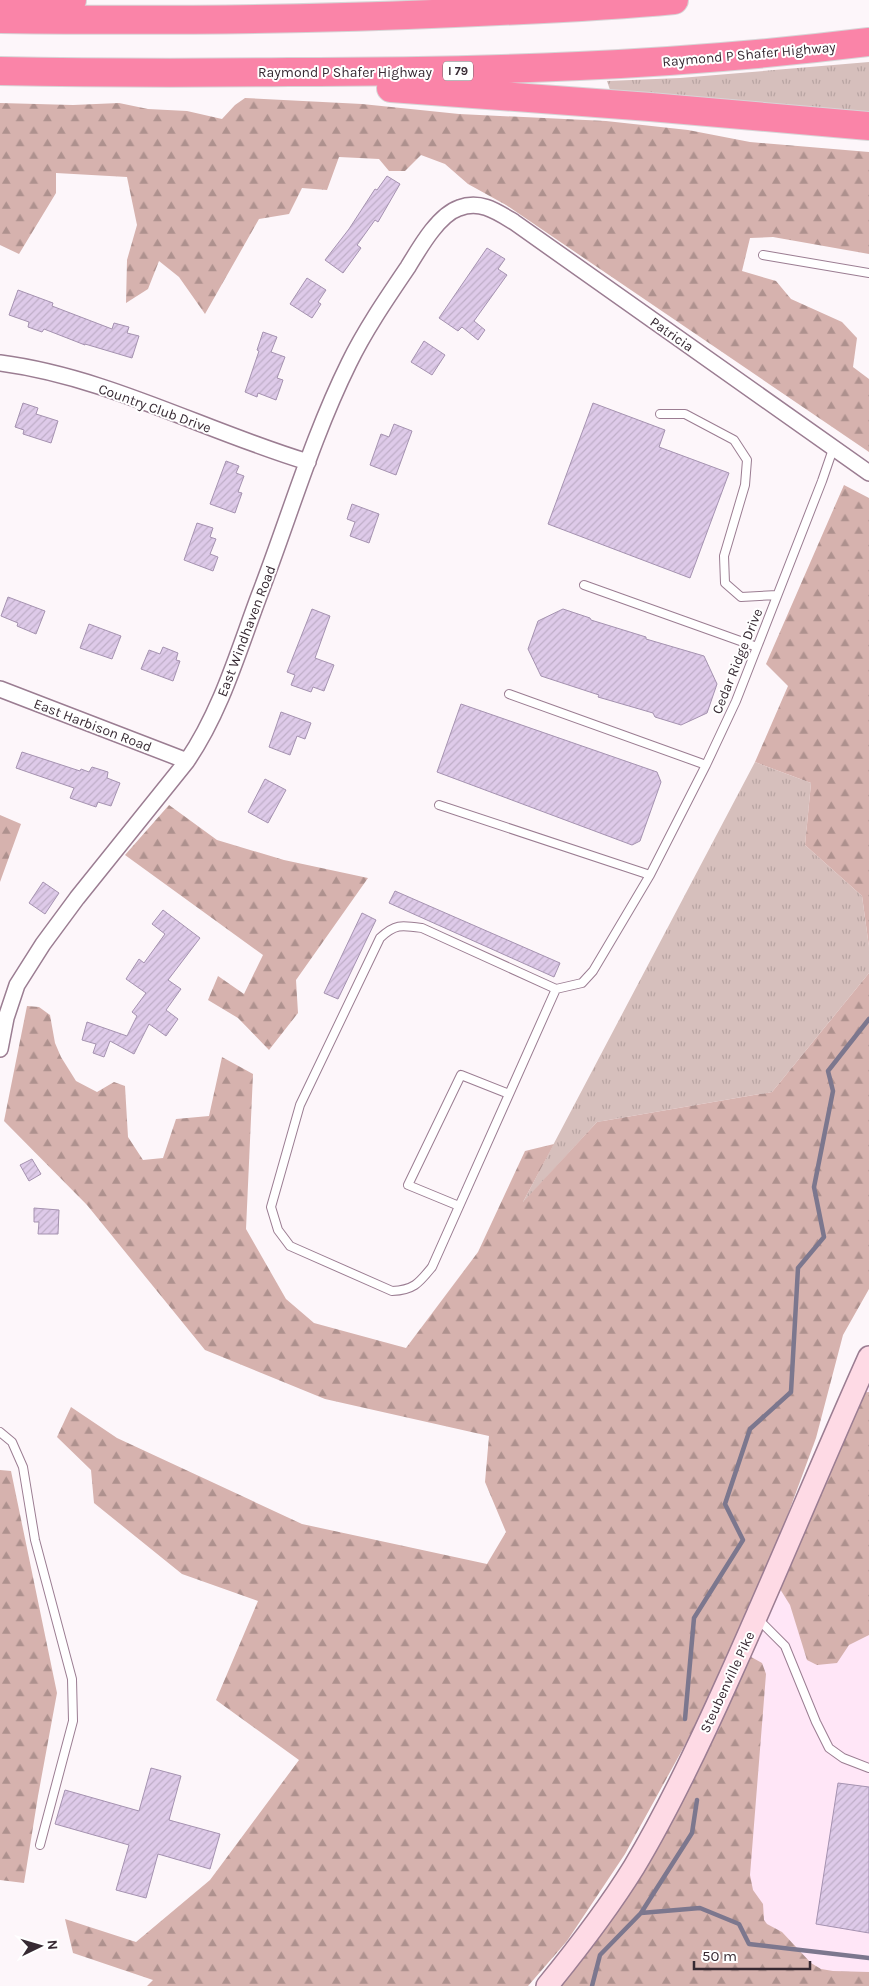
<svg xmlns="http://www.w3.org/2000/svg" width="869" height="1986" viewBox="0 0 869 1986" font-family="Karla,sans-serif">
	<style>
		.built { fill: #ffe6f7 }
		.grass { fill: url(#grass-tufts) }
		.forest { fill: url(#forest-firs) }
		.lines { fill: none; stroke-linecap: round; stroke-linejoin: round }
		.stream { stroke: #7c778e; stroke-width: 4.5 }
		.building { fill: url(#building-hatch); stroke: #a592b0 }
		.lane-casing { stroke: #9b7d92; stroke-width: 10 }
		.street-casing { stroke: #9b7d92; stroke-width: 18 }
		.secondary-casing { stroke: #9b7d92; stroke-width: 24 }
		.highway-casing { stroke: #d7d4d6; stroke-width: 30 }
		.lane { stroke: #fff; stroke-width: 8 }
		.street { stroke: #fff; stroke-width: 15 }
		.secondary { stroke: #fedae5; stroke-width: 21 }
		.highway { stroke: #fa84a8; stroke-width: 28 }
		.labels { text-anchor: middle; stroke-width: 4; stroke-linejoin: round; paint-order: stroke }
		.shield { fill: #fff; stroke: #736a70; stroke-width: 1 }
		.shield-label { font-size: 12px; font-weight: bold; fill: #372a33 }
		.street-label { font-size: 14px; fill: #372a33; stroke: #fff }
	</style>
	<defs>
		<pattern id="grass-tufts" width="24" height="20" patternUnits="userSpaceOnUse" patternTransform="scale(1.25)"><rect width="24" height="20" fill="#d6bfbc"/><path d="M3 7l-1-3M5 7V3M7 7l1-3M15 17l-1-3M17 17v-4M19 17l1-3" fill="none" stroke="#b8a4a2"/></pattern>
		<pattern id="forest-firs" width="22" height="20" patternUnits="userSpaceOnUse" patternTransform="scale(1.25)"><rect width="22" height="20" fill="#d6b2ae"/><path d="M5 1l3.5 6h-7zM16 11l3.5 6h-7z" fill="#ae918e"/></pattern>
		<pattern id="building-hatch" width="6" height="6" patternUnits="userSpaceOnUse" patternTransform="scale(1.25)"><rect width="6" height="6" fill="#decae9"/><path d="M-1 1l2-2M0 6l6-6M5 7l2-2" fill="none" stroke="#bfaec8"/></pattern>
	</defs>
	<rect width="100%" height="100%" fill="#fdf6fa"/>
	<path class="built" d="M869 1357V1986L564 1966 633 1868Z"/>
	<path class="grass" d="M869 62V114L611 93 607 81 680 78Z
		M755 762 811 783 805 845 862 896 869 947V973L772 1092 597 1122 522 1204Z"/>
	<path class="forest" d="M245 98 362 104 459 114 606 121 688 130 750 142 869 152V254L773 237 750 238 742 271 776 281 791 299 842 322 857 338 853 367 869 379V452L506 205 468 184 445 164 421 155 405 171H389L379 159 339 157 327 190 302 188 289 214 259 219 205 314 179 277 159 261 148 289 126 303 127 260 137 225 127 177 56 173V193L19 254 0 245V103L73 105 119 103 148 109 187 111 222 119 235 105Z
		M844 485 869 498V947L862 896 805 845 811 783 755 762 788 686 766 664Z
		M169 805 217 840 284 860 368 878 296 980 298 1013 269 1050 238 1018 208 1000 218 976 244 994 263 955 125 855Z
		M0 815 21 824 0 882Z
		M869 973V1289L843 1335 816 1438 777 1544 697 1723 625 1854 567 1941 528 1986H147L153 1980 73 1953 65 1919 136 1942 210 1880 299 1760 216 1700 258 1601 182 1574 94 1503 91 1470 57 1437 71 1407 117 1438 302 1524 487 1564 506 1532 485 1482 489 1436 325 1399 205 1350 87 1205 4 1121 27 1006 39 1007 50 1015 55 1043 61 1057 76 1081 97 1092 114 1082 125 1086 128 1137 143 1160 163 1158 176 1119 209 1116 222 1057 253 1074 246 1229 286 1299 314 1323 406 1348 478 1252 525 1151 554 1144 523 1202 597 1122 772 1092Z
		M869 1392V1635L849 1645 837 1663 817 1665 807 1660 790 1605 775 1581 856 1393Z
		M0 1470 11 1471 57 1693 38 1796 24 1883 0 1880Z
		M744 1653 762 1663 766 1674 750 1875 753 1890 763 1904 764 1920 767 1924 782 1932 811 1963 821 1969 833 1971 869 1972V1986H550L589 1936Z"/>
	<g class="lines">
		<path class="stream" d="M685 1719 694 1618 743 1540 725 1504 750 1429 791 1392 798 1268 824 1237 814 1187 833 1091 828 1071 869 1019
			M641 1913 700 1908 739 1924 749 1944 869 1958
			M592 1986 600 1955 641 1913 692 1833 697 1800"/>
	</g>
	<path class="building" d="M387 176 400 184 378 222 375 220 357 245 361 248 343 273 325 260 349 229 375 189 377 190Z
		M487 248 505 259 498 269 507 275 474 321 485 330 478 340 462 327 458 331 439 318Z
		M307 278 326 290 318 302 321 304 312 318 290 304Z
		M18 290 53 303 52 306 112 329 114 323 129 327 127 333 139 336 132 358 85 344V345L44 329 42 332 28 327 29 322 9 315Z
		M263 332 277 337 271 352 285 357 277 378 283 380 276 400 258 393 257 397 245 392 259 351 257 350Z
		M424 341 445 355 432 375 411 362Z
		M23 403 38 408 36 414 58 421 51 443 23 434 24 430 15 427Z
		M593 403 665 430 659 447 729 473 690 578 548 524Z
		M394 424 412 431 396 475 370 465 381 434 389 437Z
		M226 461 239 466 236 473 244 476 238 492 242 493 235 513 210 504Z
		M352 504 379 514 369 543 350 536 355 522 347 519Z
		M197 523 213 528 210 537 216 539 210 554 218 557 213 571 184 560Z
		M8 597 45 611 36 634 17 626 18 623 1 616Z
		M312 609 330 616 315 658 334 665 324 691 313 687 311 692 291 685 295 675 287 672Z
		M563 609 590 618 591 620 646 637V639L704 656 717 684 707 713 681 725 655 717 653 713 598 697 599 695 541 676 528 649 538 621Z
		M89 624 121 636 112 659 80 648Z
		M163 647 178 653 176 660 180 661 173 681 141 669 149 650 160 654Z
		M461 704 657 772 661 782 640 841 632 845 437 772Z
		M281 712 311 723 305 739 297 736 290 755 269 747Z
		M22 752 80 771 81 769 89 772 92 767 108 772 107 778 120 783 111 806 98 802 96 807 70 798 74 788 16 768Z
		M265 779 286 790 268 823 248 812Z
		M43 882 59 893 45 914 29 903Z
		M395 891 560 963 554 977 389 903Z
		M163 910 200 938 168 980 181 989 166 1010 178 1019 166 1036 149 1024 134 1054 110 1041 104 1057 93 1053 96 1044 82 1040 87 1022 127 1036 137 1016 132 1012 146 993 126 979 139 959 144 963 165 934 152 924Z
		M362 913 376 920 338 999 324 993Z
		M32 1159 41 1174 29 1181 20 1165Z
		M34 1208 59 1210 58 1234H38L39 1222H34Z
		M151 1768 181 1776 169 1820 220 1834 210 1869 158 1854 146 1898 116 1890 129 1845 55 1824 65 1790 139 1811Z
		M838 1783 869 1787V1933L816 1924Z"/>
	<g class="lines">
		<g class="lane-casing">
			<path id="lane" d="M763 255 869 273
				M660 414H685L734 440 747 460 745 485 724 556 725 583 741 597 777 595
				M584 585 757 647
				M509 694 706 765
				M439 805 650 875
				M556 989 432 1267C419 1283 414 1290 392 1291L290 1246 278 1230 271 1207 300 1105 380 938C395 924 401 925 422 928L556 989 582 983 593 971 650 875 706 765 736 701 822 481 833 449
				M459 1206 408 1185 461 1075 509 1094
				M0 1432 12 1442 23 1467 35 1540 72 1679 73 1721 40 1845
				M758 1619 785 1646 816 1722 829 1748 843 1758 869 1768"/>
		</g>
		<g class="street-casing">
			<path id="street" d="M0 363C107 377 205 431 308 462
				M0 689 187 761
				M0 1049 6 1018 17 985 43 944 77 898 187 761C221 711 238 652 259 596 289 518 312 438 349 363 365 330 387 298 408 267 419 249 438 215 459 208 480 200 496 211 514 222L869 473"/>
		</g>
		<g class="secondary-casing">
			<path id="secondary" d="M547 1986C578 1948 608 1909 634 1867 670 1807 700 1743 729 1678 777 1572 821 1464 869 1357"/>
		</g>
		<g class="highway-casing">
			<path id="highway" d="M8 1 72 0
				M0 19C152 21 303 20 455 13 528 10 601 7 674 0
				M0 71C96 73 192 73 289 72 482 72 676 66 869 42
				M391 88 650 107 869 126"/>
		</g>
		<use href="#lane" class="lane"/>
		<use href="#street" class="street"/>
		<use href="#secondary" class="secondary"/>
		<use href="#highway" class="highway"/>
	</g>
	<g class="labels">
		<rect class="shield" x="443" y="61.5" width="30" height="19" rx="4"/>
		<g class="shield-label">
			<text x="458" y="75">I 79</text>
		</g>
		<g class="street-label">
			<text transform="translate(749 54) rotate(-5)" y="5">Raymond P Shafer Highway</text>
			<text x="345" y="77">Raymond P Shafer Highway</text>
			<text transform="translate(672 334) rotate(35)" y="5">Patricia</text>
			<text transform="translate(155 408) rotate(20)" y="5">Country Club Drive</text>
			<text transform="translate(246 631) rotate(-69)" y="5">East Windhaven Road</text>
			<text transform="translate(737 661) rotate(-68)" y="5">Cedar Ridge Drive</text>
			<text transform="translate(93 725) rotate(21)" y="5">East Harbison Road</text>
			<text transform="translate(727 1682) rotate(-65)" y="5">Steubenville Pike</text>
		</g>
	</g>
	<g transform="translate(40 1946) rotate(85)" stroke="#ffffff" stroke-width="4" paint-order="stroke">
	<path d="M0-4L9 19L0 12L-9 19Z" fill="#372a33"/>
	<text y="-8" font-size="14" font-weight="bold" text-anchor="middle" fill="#372a33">N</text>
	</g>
	<path d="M694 1961v8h116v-8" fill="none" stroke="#372a33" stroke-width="2.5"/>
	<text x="702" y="1961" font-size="15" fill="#372a33" stroke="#ffffff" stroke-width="4" paint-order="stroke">50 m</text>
</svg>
